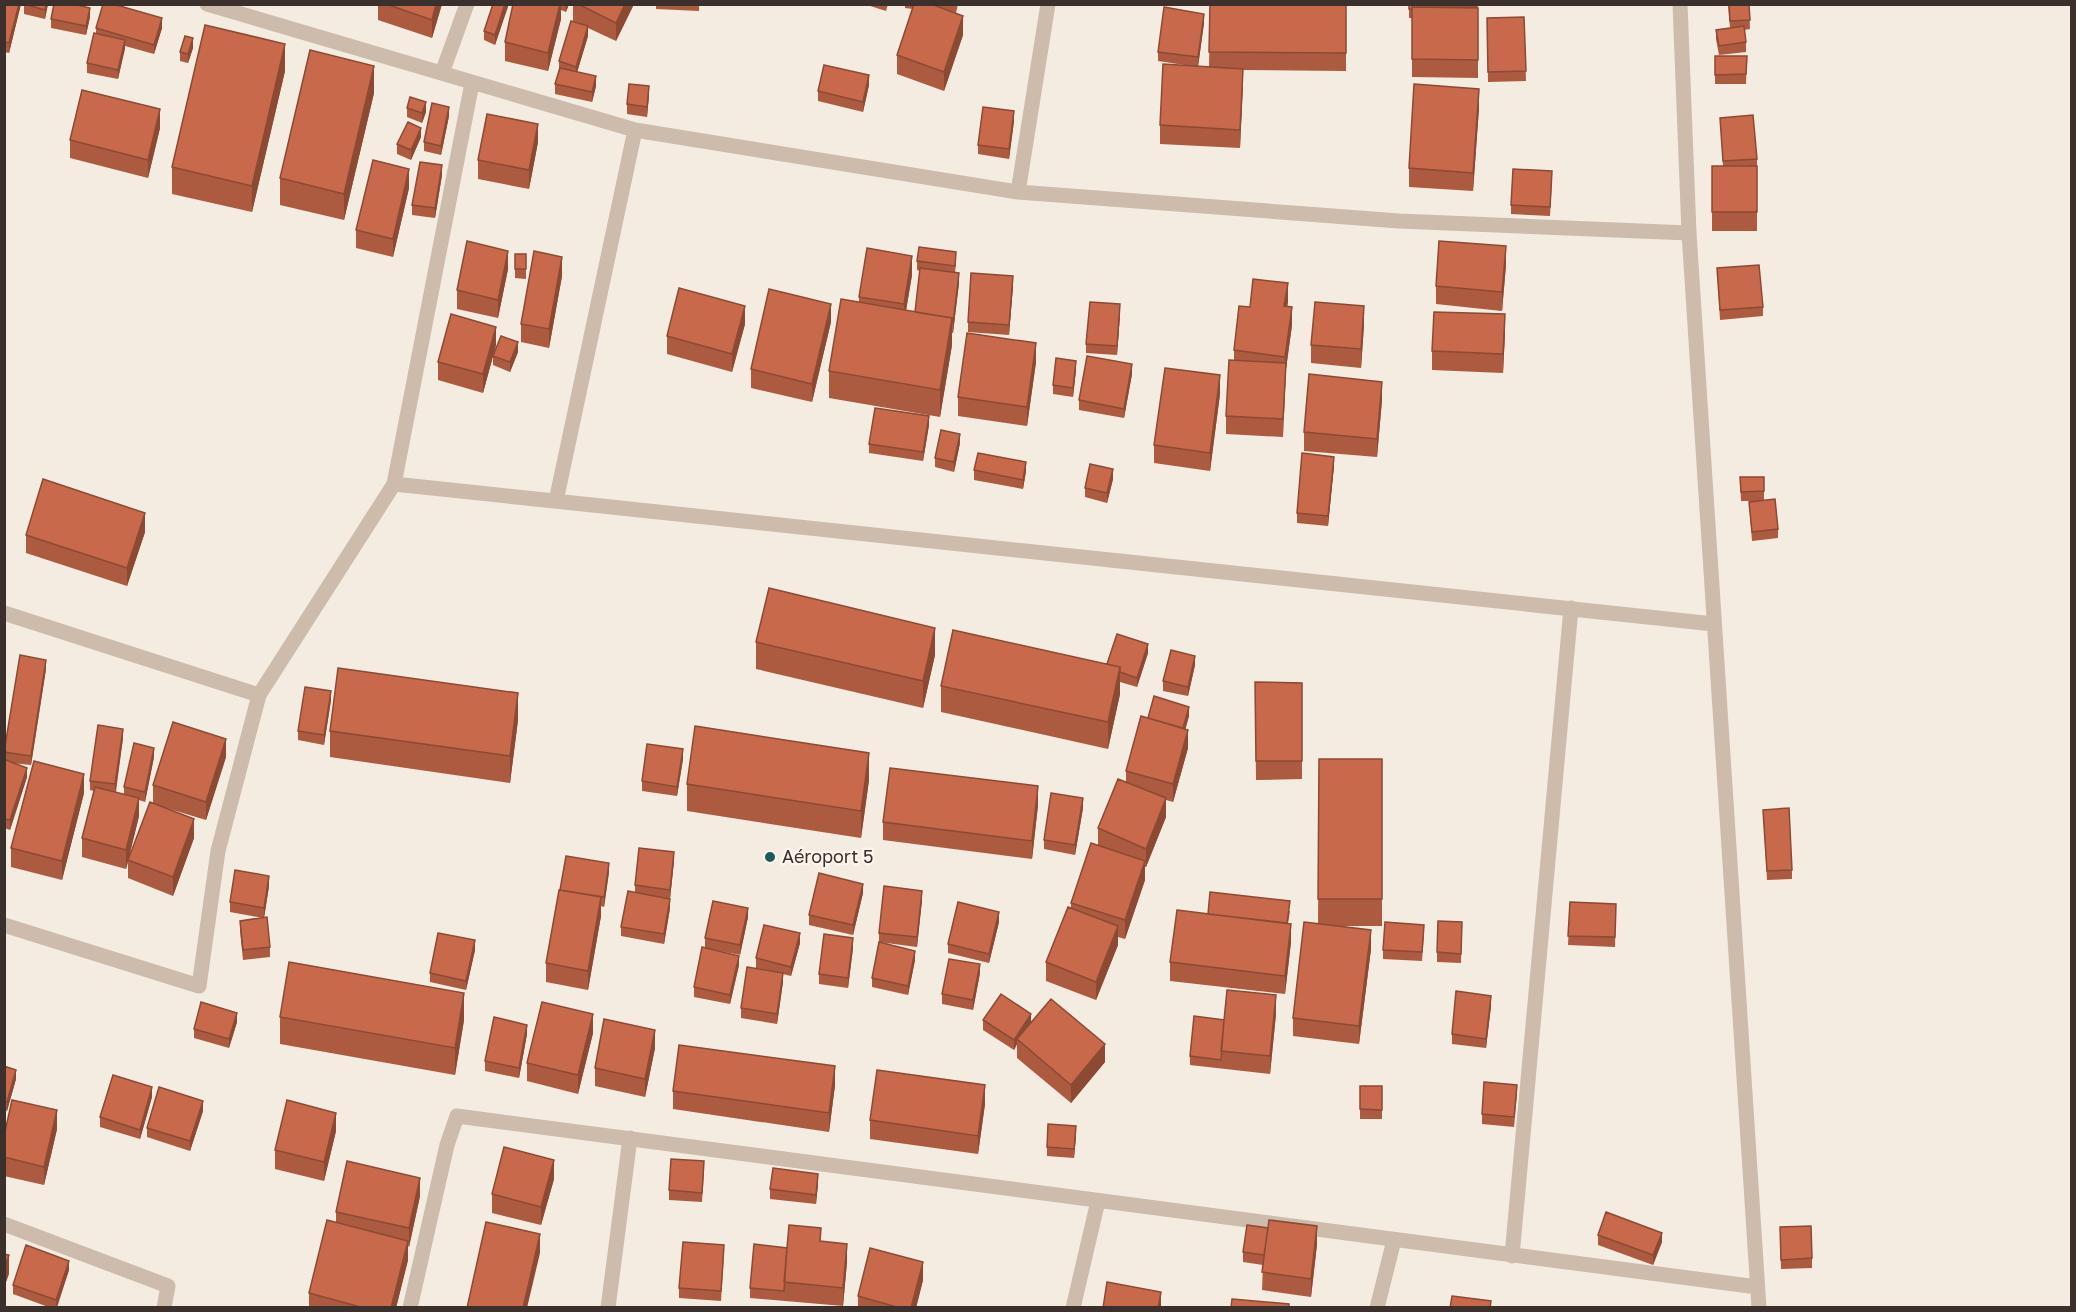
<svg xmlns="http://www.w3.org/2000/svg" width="2076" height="1312" viewBox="0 0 2076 1312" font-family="'Golos Text',sans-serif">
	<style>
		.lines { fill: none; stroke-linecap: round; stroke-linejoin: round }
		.minor { stroke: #cdbbac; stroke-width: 15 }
		.wall { fill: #ac5a40 }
		.shaded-wall { fill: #8c4a34 }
		.building { fill: #c8694b; stroke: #8c4a34; stroke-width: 1.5 }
		.poi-dot { fill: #1f5a5e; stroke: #fbf5ee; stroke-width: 2 }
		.labels { text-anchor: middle; stroke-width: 5; stroke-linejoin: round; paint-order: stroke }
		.poi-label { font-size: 18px; fill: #3b302b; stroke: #fbf5ee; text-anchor: start }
	</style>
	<rect width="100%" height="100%" fill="#f4ebe1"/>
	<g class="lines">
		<path class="minor" d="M207 4 635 130 1018 192 1399 221 1689 233
			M1680 4 1689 233 1759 1308
			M442 73 467 4
			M472 83 394 484 1714 624
			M1018 192 1048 4
			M556 501 635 130
			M4 613 259 695
			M4 925 199 986 218 851 259 695 394 484
			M4 1224 168 1286 164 1308
			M1512 1256 1571 608
			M410 1308 447 1145 457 1116 1757 1287
			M608 1308 630 1138
			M1073 1308 1098 1201
			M1377 1308 1394 1240"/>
	</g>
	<path class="wall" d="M4 4H21L9 53 4 52Z
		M24 4H48L45 19 24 14Z
		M378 4H442L432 38 378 20Z
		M508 4 495 45 484 40V31Z
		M513 4H569L566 12 561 10V19L548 71 505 61V42Z
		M573 4H634L616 41 588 28V36L577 72 596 86 592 102 555 94V84L559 69V61L579 23 573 21Z
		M656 4H699V11L656 9Z
		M864 4H888L886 11Z
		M905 4H958L956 13 963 35 944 91 897 74V55L913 9 905 8Z
		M1210 4H1346V71L1243 70 1240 148 1160 144V125L1191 66 1158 61V52L1204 23 1198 66 1209 67Z
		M1409 4 1478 8V78L1412 77V18H1409Z
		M1714 4H1749L1750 29 1744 30 1746 42V52L1719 55 1716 39V30L1730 28 1728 5 1714 6Z
		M90 17 86 35 51 28V19Z
		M1524 17 1526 81 1488 82 1487 18Z
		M96 28H162L154 54 125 46 118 79 87 73V63L96 33Z
		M193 48 188 63 180 61V52Z
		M1715 56H1747L1746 84H1715Z
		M285 71 252 212 172 194V167Z
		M869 85 863 112 818 101V91Z
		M374 93 344 220 280 205V178Z
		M649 95 647 117 627 114V104Z
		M407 108 426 112 422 123 407 117Z
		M1479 108 1473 191 1409 187V168Z
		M449 116 441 155 424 151V142Z
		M1720 118 1757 159V231H1712V166H1723Z
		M1014 121 1009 159 978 154V145Z
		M160 128 148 178 70 158V140Z
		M421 137 411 160 397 154V144Z
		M538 142 529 189 478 179V160Z
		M442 175 435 218 412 215V205Z
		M1552 181 1550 216 1511 214V205Z
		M409 188 393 257 356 248V230Z
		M526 254V279L515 278V269Z
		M917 261 956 262 955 273 959 283 953 333H952V345L940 417 829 398V371L859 302V297L912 275 906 310 915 312 920 271 917 270Z
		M1506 265 1502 311 1436 304V286Z
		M1717 268 1763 307V316L1720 320Z
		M508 269 498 318 457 309V290Z
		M562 276 549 348 521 342V324Z
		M1013 286 1009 335 968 332V322Z
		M1288 302 1287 306 1292 325 1286 369 1283 437 1226 434V416L1234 360V350L1250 307Z
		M1120 314 1117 355 1086 353V344Z
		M831 322 812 402 751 388V369Z
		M745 324 732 372 667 354V336Z
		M1364 325 1361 368 1311 363V345Z
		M1505 333 1503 373 1432 370V351Z
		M496 345 483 393 438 380V362Z
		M518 352 510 372 493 365V356Z
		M1036 362 1027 426 958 416V397Z
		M1076 370 1073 397 1053 394V385Z
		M1132 374 1124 418 1079 410V400Z
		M1220 394 1210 471 1154 463V445Z
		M1382 400 1377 457 1304 451V432Z
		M929 425 923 461 869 453V444Z
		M960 443 954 472 935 467V458Z
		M1334 466 1328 526 1297 523V513Z
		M974 470 1026 471 1023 489 974 480Z
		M1740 477 1764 491V500L1778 529V538L1752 541 1749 502 1758 501H1741Z
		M1113 479 1107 503 1085 497V488Z
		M145 532 127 586 26 553V535Z
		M756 642 935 655 923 708 756 669Z
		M1148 653 1137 687 1120 682V694L1108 749 941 712V686L1107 664Z
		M1195 665 1188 696 1163 691V681Z
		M46 669 31 765 12 763 27 777 10 830 4 828V750Z
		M1255 682 1302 683V779L1256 780Z
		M331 700 324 745 298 740V731Z
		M1189 716 1185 729 1188 748 1173 802 1166 800V817L1146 867H1145V880L1125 939 1118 937V945L1096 1000 1046 981V962L1071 909V903L1098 845V828L1126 782V771L1148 718Z
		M518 720 510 783 330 757V731Z
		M123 738 116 792 124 794V787L154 757 145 802 139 800V816L129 857 153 803V785L226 757 206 820 163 807 194 838 173 896 128 878V862L126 869 82 857V838L94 791 90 790V781Z
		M683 759 677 796 642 791V781Z
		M1319 759H1382V926H1334L1371 949 1359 1044 1293 1036V1018L1318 924Z
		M869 780 861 838 687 811V784Z
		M84 793 62 880 11 867V848Z
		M1038 805 1032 859 883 840V822Z
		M1083 808 1075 855 1044 849V840Z
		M1763 810 1792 870V879L1767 880Z
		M674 861 670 899V908L664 944 621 936V927L635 892V885Z
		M609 872 604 907 601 906V916L588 990 546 982V963Z
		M269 886 264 918 270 947V957L243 960 240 931V921L263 918 230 912V902Z
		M863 893 853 935 809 925V915Z
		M922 900 917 947 879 942V933Z
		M1570 902 1616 904 1615 947 1568 945Z
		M1290 911 1288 924 1291 942 1285 994 1170 981V962L1208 914Z
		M748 917 740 955 705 948V938Z
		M999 922 989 963 948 953V944Z
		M1462 922 1461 963 1437 962V952Z
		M1424 934 1422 961 1383 959V950Z
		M800 943 791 976 783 974V982L777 1024 741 1018V1008L766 970 756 968V958Z
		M853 948 848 988 819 984V974Z
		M475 950 466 990 430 982V973Z
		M915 960 908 995 872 987V978Z
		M739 965 730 1004 694 997V987Z
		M980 973 973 1010 942 1004V994Z
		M1491 1006 1486 1048 1452 1044V1034Z
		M1276 1014 1270 1074 1190 1065V1056L1224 1020Z
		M280 1017 464 1020 455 1075 280 1044Z
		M983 1020 1031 1022 1105 1062 1071 1103 1017 1058V1044L1014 1050 983 1030Z
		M237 1022 229 1048 194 1038V1029Z
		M593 1033 578 1094 527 1081V1063Z
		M527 1034 519 1078 485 1071V1061Z
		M655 1048 645 1097 595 1086V1068Z
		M4 1066 16 1079 7 1111 4 1110Z
		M835 1085 829 1132 673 1109V1091Z
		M1360 1086H1382V1119H1360Z
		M1517 1094 1514 1127 1482 1124V1114Z
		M152 1097 140 1139 100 1127V1117Z
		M985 1104 978 1154 870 1139V1120Z
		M203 1111 190 1151 147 1137V1128Z
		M57 1129 44 1185 4 1176V1136Z
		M336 1131 324 1181 275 1169V1150Z
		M1076 1136 1074 1158 1047 1156V1147Z
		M704 1171 702 1202 669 1200V1190Z
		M554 1179 541 1225 492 1213V1194Z
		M818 1183 816 1204 770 1199V1189Z
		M420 1196 409 1247 408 1246V1260L396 1308H309V1293L336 1223V1212Z
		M1598 1235 1662 1242 1653 1265 1598 1245Z
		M1780 1236 1812 1258V1268L1781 1269Z
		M821 1241 847 1262 843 1306 750 1298V1288L787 1248Z
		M1317 1244 1311 1297 1262 1290 1263 1265 1243 1262V1252Z
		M724 1255 721 1301 679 1298V1288Z
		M69 1270 57 1308H51L13 1294V1285Z
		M923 1280 916 1308H858V1296Z"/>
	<path class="shaded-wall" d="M19 4H21L9 53V43Z
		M46 4H48L45 19V10Z
		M436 4H442L432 38V20Z
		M505 4H508V7L495 45V35Z
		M560 4H561V19L548 71V53Z
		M566 4H569L566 12Z
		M625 4H634L616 41V23Z
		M90 8V17L86 35V26Z
		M1204 14V23L1198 67V57Z
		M963 16V35L944 91V72Z
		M162 18V28L154 54V45Z
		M588 26V36L576 76V67Z
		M193 38V48L188 63V54Z
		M125 40V49L118 79V70Z
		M285 44V71L252 212V186Z
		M374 66V93L344 220V194Z
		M1243 69V87L1240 148V130Z
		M869 75V85L863 112V102Z
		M596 76V86L592 102V92Z
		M649 86V95L647 117V107Z
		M1479 89V108L1473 191V173Z
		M426 102V112L422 123V113Z
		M449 107V116L441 155V146Z
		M160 109V128L148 178V160Z
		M1014 111V121L1009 159V149Z
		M538 124V142L529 189V170Z
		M421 128V137L411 160V150Z
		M442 165V175L435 218V208Z
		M409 169V188L393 257V239Z
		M1506 246V265L1502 311V292Z
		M508 251V269L498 318V300Z
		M912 256V275L904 323V304Z
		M562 257V276L549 348V329Z
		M959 273V283L953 333V323Z
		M1013 276V286L1009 335V325Z
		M1288 283V302L1284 325V306Z
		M831 304V322L812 402V384Z
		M1120 304V314L1117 355V346Z
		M745 306V324L732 372V354Z
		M1364 306V325L1361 368V349Z
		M1292 307V325L1286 369 1283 437 1285 357Z
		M1505 314V333L1503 373V354Z
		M952 318V345L940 417V390Z
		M496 327V345L483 393V374Z
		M518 342V352L510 372V362Z
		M1036 343V362L1027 426V407Z
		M1076 361V370L1073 397V388Z
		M1132 364V374L1124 418V409Z
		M1220 375V394L1210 471V453Z
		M1382 382V400L1377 457V439Z
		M929 416V425L923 461V452Z
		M960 434V443L954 472V462Z
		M1334 457V466L1328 526V516Z
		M1026 462V471L1023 489V480Z
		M1113 469V479L1107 503V493Z
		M145 513V532L127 586V568Z
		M935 628V655L923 708V681Z
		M1148 644V653L1137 687V678Z
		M1195 656V665L1188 696V687Z
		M46 660V669L31 765V756Z
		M1120 667V694L1108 749V722Z
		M331 691V700L324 745V735Z
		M518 693V720L510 783V756Z
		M1189 707V716L1183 738V729Z
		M123 729V738L115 794V784Z
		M1188 730V748L1173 802V784Z
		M226 739V757L206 820V802Z
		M154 748V757L145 802V792Z
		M683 749V759L677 796V787Z
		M869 753V780L861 838V811Z
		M27 768V777L10 830V820Z
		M84 774V793L62 880V861Z
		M1038 786V805L1032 859V841Z
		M139 798V816L126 869V850Z
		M1083 798V808L1075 855V845Z
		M1166 798V817L1146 867V849Z
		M194 819V838L173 896V877Z
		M674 852V861L670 899V890Z
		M1145 861V880L1125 939V920Z
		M609 863V872L604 907V897Z
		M269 876V886L264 918V908Z
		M863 884V893L853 935V925Z
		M922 891V900L917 947V937Z
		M601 897V916L588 990V971Z
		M670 899V908L664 944V934Z
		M748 908V917L740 955V945Z
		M999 912V922L989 963V954Z
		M1291 924V942L1285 994V976Z
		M1118 926V945L1096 1000V982Z
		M1371 930V949L1359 1044V1026Z
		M800 933V943L791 976V967Z
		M853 938V948L848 988V978Z
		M475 940V950L466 990V981Z
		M915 951V960L908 995V986Z
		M739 956V965L730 1004V995Z
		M980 964V973L973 1010V1000Z
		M783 973V982L777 1024V1014Z
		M464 993V1020L455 1075V1048Z
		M1276 995V1014L1270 1074V1056Z
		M1491 996V1006L1486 1048V1039Z
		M237 1013V1022L229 1048V1039Z
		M593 1014V1033L578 1094V1075Z
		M1031 1014V1023L1017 1039V1044L1014 1050V1040Z
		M527 1025V1034L519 1078V1068Z
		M655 1030V1048L645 1097V1079Z
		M1105 1044V1062L1071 1103V1085Z
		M835 1066V1085L829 1132V1113Z
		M16 1070V1079L7 1111V1102Z
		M985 1085V1104L978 1154V1136Z
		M152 1087V1097L140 1139V1130Z
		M203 1101V1111L190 1151V1141Z
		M57 1110V1129L44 1185V1167Z
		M336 1113V1131L324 1181V1162Z
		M1076 1126V1136L1074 1158V1149Z
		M554 1160V1179L541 1225V1207Z
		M818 1174V1183L816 1204V1195Z
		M420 1178V1196L409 1247V1228Z
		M1317 1226V1244L1311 1297V1279Z
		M1662 1233V1242L1653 1265V1255Z
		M540 1234V1253L527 1308H523Z
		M408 1241V1260L396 1308H391Z
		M847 1244V1262L843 1306V1288Z
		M9 1255V1274L4 1288V1270Z
		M69 1261V1270L56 1308V1300Z
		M923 1262V1280L916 1308H911Z
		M1161 1292V1308H1158Z"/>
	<path class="building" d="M4 4H19L9 43 4 42Z
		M24 4H46L45 10Z
		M54 4H73L90 8 86 26 51 19Z
		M103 4H113L162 18 154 45 96 28Z
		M386 4H436L432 20Z
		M493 4H505L495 35 484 31Z
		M513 4H560L548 53 505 42Z
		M578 4H625L616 23Z
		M914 4H931L963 16 944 72 897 55Z
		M1210 4H1346V53L1209 52Z
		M1409 4H1477V7H1412V9H1409Z
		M1729 4H1749L1750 20 1730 21Z
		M1164 7 1204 14 1198 57 1158 52Z
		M1412 7 1478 8V60L1412 59Z
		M1524 17 1526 71 1488 72 1487 18Z
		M571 21 588 26 576 67 559 61Z
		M205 25 285 44 252 186 172 167Z
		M1744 26 1746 42 1719 46 1716 30Z
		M94 33 125 40 118 70 87 63Z
		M185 36 193 38 188 54 180 52Z
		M310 50 374 66 344 194 280 178Z
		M1715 56H1747L1746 74 1715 75Z
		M1163 64 1243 69 1240 130 1160 125Z
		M824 65 869 75 863 102 818 91Z
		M560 68 596 76 592 92 555 84Z
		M629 84 649 86 647 107 627 104Z
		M1414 84 1479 89 1473 173 1409 168Z
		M82 90 160 109 148 160 70 140Z
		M410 97 426 102 422 113 407 108Z
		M432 103 449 107 441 146 424 142Z
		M983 107 1014 111 1009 149 978 145Z
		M487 114 538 124 529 170 478 160Z
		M1753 115 1757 159 1723 161 1720 118Z
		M408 122 421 128 411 150 397 144Z
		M373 160 409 169 393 239 356 230Z
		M420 162 442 165 435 208 412 205Z
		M1712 166H1757V212H1712Z
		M1513 169 1552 171 1550 207 1511 205Z
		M467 241 508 251 498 300 457 290Z
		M1439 241 1506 246 1502 292 1436 286Z
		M919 247 956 252 955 266 917 261Z
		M867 248 912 256 904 304 859 297Z
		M534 251 562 257 549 329 521 324Z
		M515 254H526V269H515Z
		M1759 265 1763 307 1720 310 1717 268Z
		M920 268 959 273 953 323H952V318L915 312Z
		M971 273 1013 276 1009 325 968 322Z
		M1253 279 1288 283 1284 306 1292 307 1285 357 1234 350 1239 306 1250 307Z
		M679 288 745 306 732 354 667 336Z
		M769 289 831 304 812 384 751 369Z
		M841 299 952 318 940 390 829 371Z
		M1090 302 1120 304 1117 346 1086 344Z
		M1315 302 1364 306 1361 349 1311 345Z
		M1434 312 1505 314 1503 354 1432 351Z
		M451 314 496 327 483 374 438 362Z
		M967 333 1036 343 1027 407 958 397Z
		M501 336 518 342 510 362 493 356Z
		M1087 356 1132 364 1124 409 1079 400Z
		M1056 358 1076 361 1073 388 1053 385Z
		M1229 360 1286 363 1283 419 1226 416Z
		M1165 368 1220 375 1210 453 1154 445Z
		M1309 374 1382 382 1377 439 1304 432Z
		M875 408 929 416 923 452 869 444Z
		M941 430 960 434 954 462 935 458Z
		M978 453 1026 462 1023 480 974 470Z
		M1302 453 1334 457 1328 516 1297 513Z
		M1090 464 1113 469 1107 493 1085 488Z
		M1740 477H1764V491L1741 492Z
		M43 479 145 513 127 568 26 535Z
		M1775 499 1778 529 1752 532 1749 502Z
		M769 588 935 628 923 681 756 642Z
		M953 630 1120 667 1108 722 941 686Z
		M1117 634 1148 644 1137 678 1120 672V667L1107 664Z
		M1171 650 1195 656 1188 687 1163 681Z
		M20 655 46 660 31 756 4 752Z
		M338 668 518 693 510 756 330 731Z
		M1255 682 1302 683V761H1256Z
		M305 687 331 691 324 735 298 731Z
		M1154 696 1189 707 1183 728 1148 718Z
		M1141 716 1188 730 1173 784 1126 771Z
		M173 722 226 739 206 802 153 785Z
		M98 725 123 729 115 784 90 781Z
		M695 726 869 753 861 811 687 784Z
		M134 743 154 748 145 792 124 787Z
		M647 744 683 749 677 787 642 781Z
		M1319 759H1382V899H1318Z
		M6 760 27 768 10 820 4 819V763Z
		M34 761 84 774 62 861 11 848Z
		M890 768 1038 786 1032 841 883 822Z
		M1118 779 1166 798 1146 849 1098 828Z
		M95 787 139 798 126 850 82 838Z
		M1051 793 1083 798 1075 845 1044 840Z
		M150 802 194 819 173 877 128 860Z
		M1789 808 1792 870 1767 871 1763 810Z
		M1091 843 1145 861 1125 920 1071 903Z
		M639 848 674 852 670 890 635 885Z
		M566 856 609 863 604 897 560 890Z
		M235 870 269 876 264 908 230 902Z
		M819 873 863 884 853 925 809 915Z
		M884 886 922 891 917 937 879 933Z
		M559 890 601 897 588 971 546 963Z
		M628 891 670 899 664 934 621 927Z
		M1210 892 1290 901 1287 923 1208 914Z
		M713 901 748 908 740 945 705 938Z
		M958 902 999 912 989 954 948 944Z
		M1570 902 1616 904 1615 937 1568 936Z
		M1068 907 1118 926 1096 982 1046 962Z
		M1177 910 1291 924 1285 976 1170 962Z
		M267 917 270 947 243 950 240 921Z
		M1438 921 1462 922 1461 954 1437 952Z
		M1304 922 1371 930 1359 1026 1293 1018Z
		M1385 922 1424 925 1422 952 1383 950Z
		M764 925 800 933 791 967 756 958Z
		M438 933 475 940 466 981 430 973Z
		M824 934 853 938 848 978 819 974Z
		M879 942 915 951 908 986 872 978Z
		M702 947 739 956 730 995 694 987Z
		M949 959 980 964 973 1000 942 994Z
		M289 962 464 993 455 1048 280 1017Z
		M747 967 783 973 777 1014 741 1008Z
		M1227 990 1276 995 1270 1056 1221 1051Z
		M1456 991 1491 996 1486 1039 1452 1034Z
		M1001 994 1031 1014 1014 1040 983 1020Z
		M1051 999 1105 1044 1071 1085 1017 1039Z
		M201 1002 237 1013 229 1039 194 1029Z
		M542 1002 593 1014 578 1075 527 1063Z
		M1194 1016 1224 1020 1221 1060 1190 1056Z
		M494 1017 527 1025 519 1068 485 1061Z
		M604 1019 655 1030 645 1079 595 1068Z
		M679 1045 835 1066 829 1113 673 1091Z
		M4 1066 16 1070 7 1102 4 1101Z
		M877 1070 985 1085 978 1136 870 1120Z
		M113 1075 152 1087 140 1130 100 1117Z
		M1484 1082 1517 1085 1514 1117 1482 1114Z
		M1360 1086H1382V1110L1360 1109Z
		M159 1087 203 1101 190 1141 147 1128Z
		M12 1100 57 1110 44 1167 4 1157V1136Z
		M287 1100 336 1113 324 1162 275 1150Z
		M1048 1124 1076 1126 1074 1149 1047 1147Z
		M504 1147 554 1160 541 1207 492 1194Z
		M671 1159 704 1161 702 1193 669 1190Z
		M347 1161 420 1178 409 1228 336 1212Z
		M773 1168 818 1174 816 1195 770 1189Z
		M1606 1212 1662 1233 1653 1255 1598 1235Z
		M327 1220 408 1241 391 1308H364L309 1293Z
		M1269 1220 1317 1226 1311 1279 1262 1272Z
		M486 1222 540 1234 523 1308H467Z
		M789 1225 821 1228 820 1241 847 1244 843 1288 784 1282Z
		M1247 1225 1268 1228 1264 1255 1243 1252Z
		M1811 1226 1812 1258 1781 1260 1780 1227Z
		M683 1242 724 1245 721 1291 679 1288Z
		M754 1244 787 1248 784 1291 750 1288Z
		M26 1245 69 1261 56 1300 13 1285Z
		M870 1248 923 1262 911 1308H900L858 1296Z
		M4 1254 9 1255 4 1270Z
		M1107 1282 1161 1292 1158 1308H1103Z
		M1452 1296 1491 1301 1490 1308H1450Z
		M1232 1299 1289 1304V1308H1231Z"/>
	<circle class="poi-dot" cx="770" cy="857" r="6"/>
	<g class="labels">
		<g class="poi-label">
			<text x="782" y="863">Aéroport 5</text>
		</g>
	</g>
	<rect width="2076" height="1312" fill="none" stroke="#3b302b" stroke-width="12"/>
</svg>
